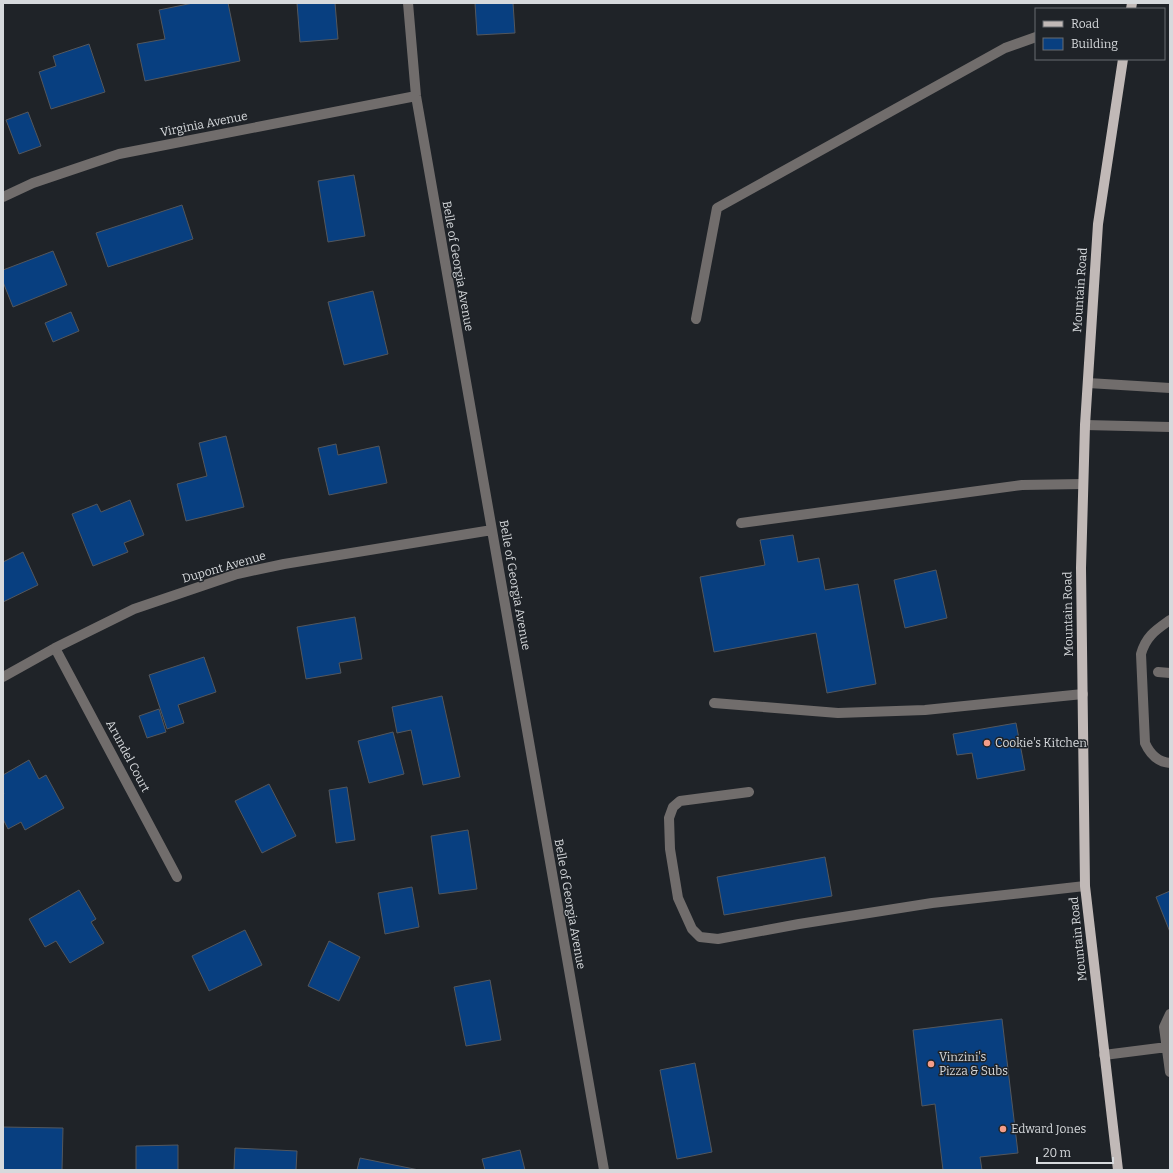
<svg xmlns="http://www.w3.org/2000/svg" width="1173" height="1173" viewBox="0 0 1173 1173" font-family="Bitter,serif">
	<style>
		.building { fill: #083f80; stroke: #53575d }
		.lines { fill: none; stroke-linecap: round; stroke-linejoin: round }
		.minor { stroke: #716d6c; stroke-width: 10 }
		.major { stroke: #c1b9b7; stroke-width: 10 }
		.poi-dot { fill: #f49e89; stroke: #1f2328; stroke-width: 1.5 }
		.labels { text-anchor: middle; stroke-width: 3; stroke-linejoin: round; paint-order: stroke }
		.street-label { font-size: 12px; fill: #d6d9dc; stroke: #1f2328 }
		.poi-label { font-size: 12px; fill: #d6d9dc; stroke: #1f2328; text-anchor: start }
	</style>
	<rect width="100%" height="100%" fill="#1f2328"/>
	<path class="building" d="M193 3H228L240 61 145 81 137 44 165 39 159 10Z
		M297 3H335L338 39 300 42Z
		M475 3H513L515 33 477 35Z
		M89 44 105 92 51 109 39 72 56 66 53 56Z
		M28 112 41 146 19 154 6 120Z
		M354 175 365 236 328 242 318 181Z
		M182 205 193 239 108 267 96 233Z
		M53 251 67 285 13 307 3 282V270Z
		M373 291 388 354 344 365 328 302Z
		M71 312 79 331 53 342 45 323Z
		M226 436 244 507 186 521 177 484 207 476 199 443Z
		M336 444 338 455 379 446 387 483 329 495 318 448Z
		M130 500 144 535 124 543 128 552 93 566 72 514 97 504 101 512Z
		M793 535 798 562 819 558 825 590 858 584 876 684 827 693 816 633 714 652 700 577 765 565 760 540Z
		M23 552 38 585 3 602V562Z
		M936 570 947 618 905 628 894 580Z
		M355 617 362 659 339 663 341 673 306 679 297 627Z
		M204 657 216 692 178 705 184 723 167 729 149 675Z
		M442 696 460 777 423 785 411 730 397 733 392 707Z
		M159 709 166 732 147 738 139 716Z
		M1016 723 1025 770 977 779 972 753 957 755 953 734Z
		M393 732 404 774 369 783 358 741Z
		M29 760 39 779 46 775 64 808 25 830 21 822 8 829 3 819V794H4L3 792V775Z
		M269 784 296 836 262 853 235 801Z
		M347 787 355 840 336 843 329 790Z
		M468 830 477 889 439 894 431 836Z
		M825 857 832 896 724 915 717 877Z
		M412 887 419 927 385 934 378 893Z
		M79 890 96 919 91 922 104 943 70 963 56 941 45 947 29 919Z
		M1170 891V932L1156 897Z
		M245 930 262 965 209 991 192 956Z
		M329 941 360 957 339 1001 308 986Z
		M490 980 501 1040 466 1046 454 987Z
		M1002 1019 1018 1153 980 1157 982 1170H943L935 1104 922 1106 913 1030Z
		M695 1063 712 1152 677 1159 660 1070Z
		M3 1127 63 1128 62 1170H3Z
		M178 1145V1170H136V1146Z
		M235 1148 297 1151 296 1170H234Z
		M520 1150 525 1170H485L482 1159Z
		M360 1158 419 1170H357Z"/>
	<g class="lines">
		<path class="minor" d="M408 3 416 96 604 1170
			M3 197 33 183 119 154 416 96
			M696 319 717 208 1005 48 1036 37
			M1088 383 1170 388
			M1085 425 1170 427
			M741 523 1022 485 1083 484
			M1170 620C1156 630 1146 636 1141 654L1145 743C1150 754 1157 762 1170 763
			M55 648 177 877
			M1158 672 1170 673
			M3 677 55 648 134 609 237 574 284 564 492 530
			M714 703 838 713 925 710 1083 694
			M749 792 680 801 673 807 669 818 670 849 678 898 692 929 700 937 718 939 799 924 932 903 1085 886
			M1170 1014 1164 1027 1170 1072
			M1104 1055 1167 1047"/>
		<path class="major" d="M1131 9 1132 3
			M1118 1170 1085 886 1081 568 1085 425 1098 224 1123 59"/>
	</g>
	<g class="poi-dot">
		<circle cx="987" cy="743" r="4"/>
		<circle cx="931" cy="1064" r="4"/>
		<circle cx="1003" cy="1129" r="4"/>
	</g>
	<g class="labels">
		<g class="street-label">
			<text transform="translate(204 124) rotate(-11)" y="4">Virginia Avenue</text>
			<text transform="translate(458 266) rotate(80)" y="4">Belle of Georgia Avenue</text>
			<text transform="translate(1080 290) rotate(-86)" y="4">Mountain Road</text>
			<text transform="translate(224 567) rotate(-16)" y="4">Dupont Avenue</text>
			<text transform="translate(515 585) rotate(80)" y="4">Belle of Georgia Avenue</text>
			<text transform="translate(1068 614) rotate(-91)" y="4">Mountain Road</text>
			<text transform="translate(128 756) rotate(62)" y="4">Arundel Court</text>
			<text transform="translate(570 904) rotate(80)" y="4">Belle of Georgia Avenue</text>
			<text transform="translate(1078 939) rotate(-96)" y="4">Mountain Road</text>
		</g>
		<g class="poi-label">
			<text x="995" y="747">Cookie's Kitchen</text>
			<text x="939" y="1061">Vinzini's<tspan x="939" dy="14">Pizza &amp; Subs</tspan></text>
			<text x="1011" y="1133">Edward Jones</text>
		</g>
	</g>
	<rect width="1173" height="1173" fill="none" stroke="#d6d9dc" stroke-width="8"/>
	<rect x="1035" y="8" width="130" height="52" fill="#1f2328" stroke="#686c70"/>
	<rect x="1043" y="21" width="20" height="6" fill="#c1b9b7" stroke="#686c70"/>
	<text x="1071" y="28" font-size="12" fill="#d6d9dc">Road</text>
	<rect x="1043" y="38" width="20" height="12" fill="#083f80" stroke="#686c70"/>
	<text x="1071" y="48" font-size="12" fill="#d6d9dc">Building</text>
	<path d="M1037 1157v6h76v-6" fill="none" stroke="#d6d9dc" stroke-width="2"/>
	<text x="1043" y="1157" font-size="12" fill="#d6d9dc" stroke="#1f2328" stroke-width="3" paint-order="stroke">20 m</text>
</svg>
